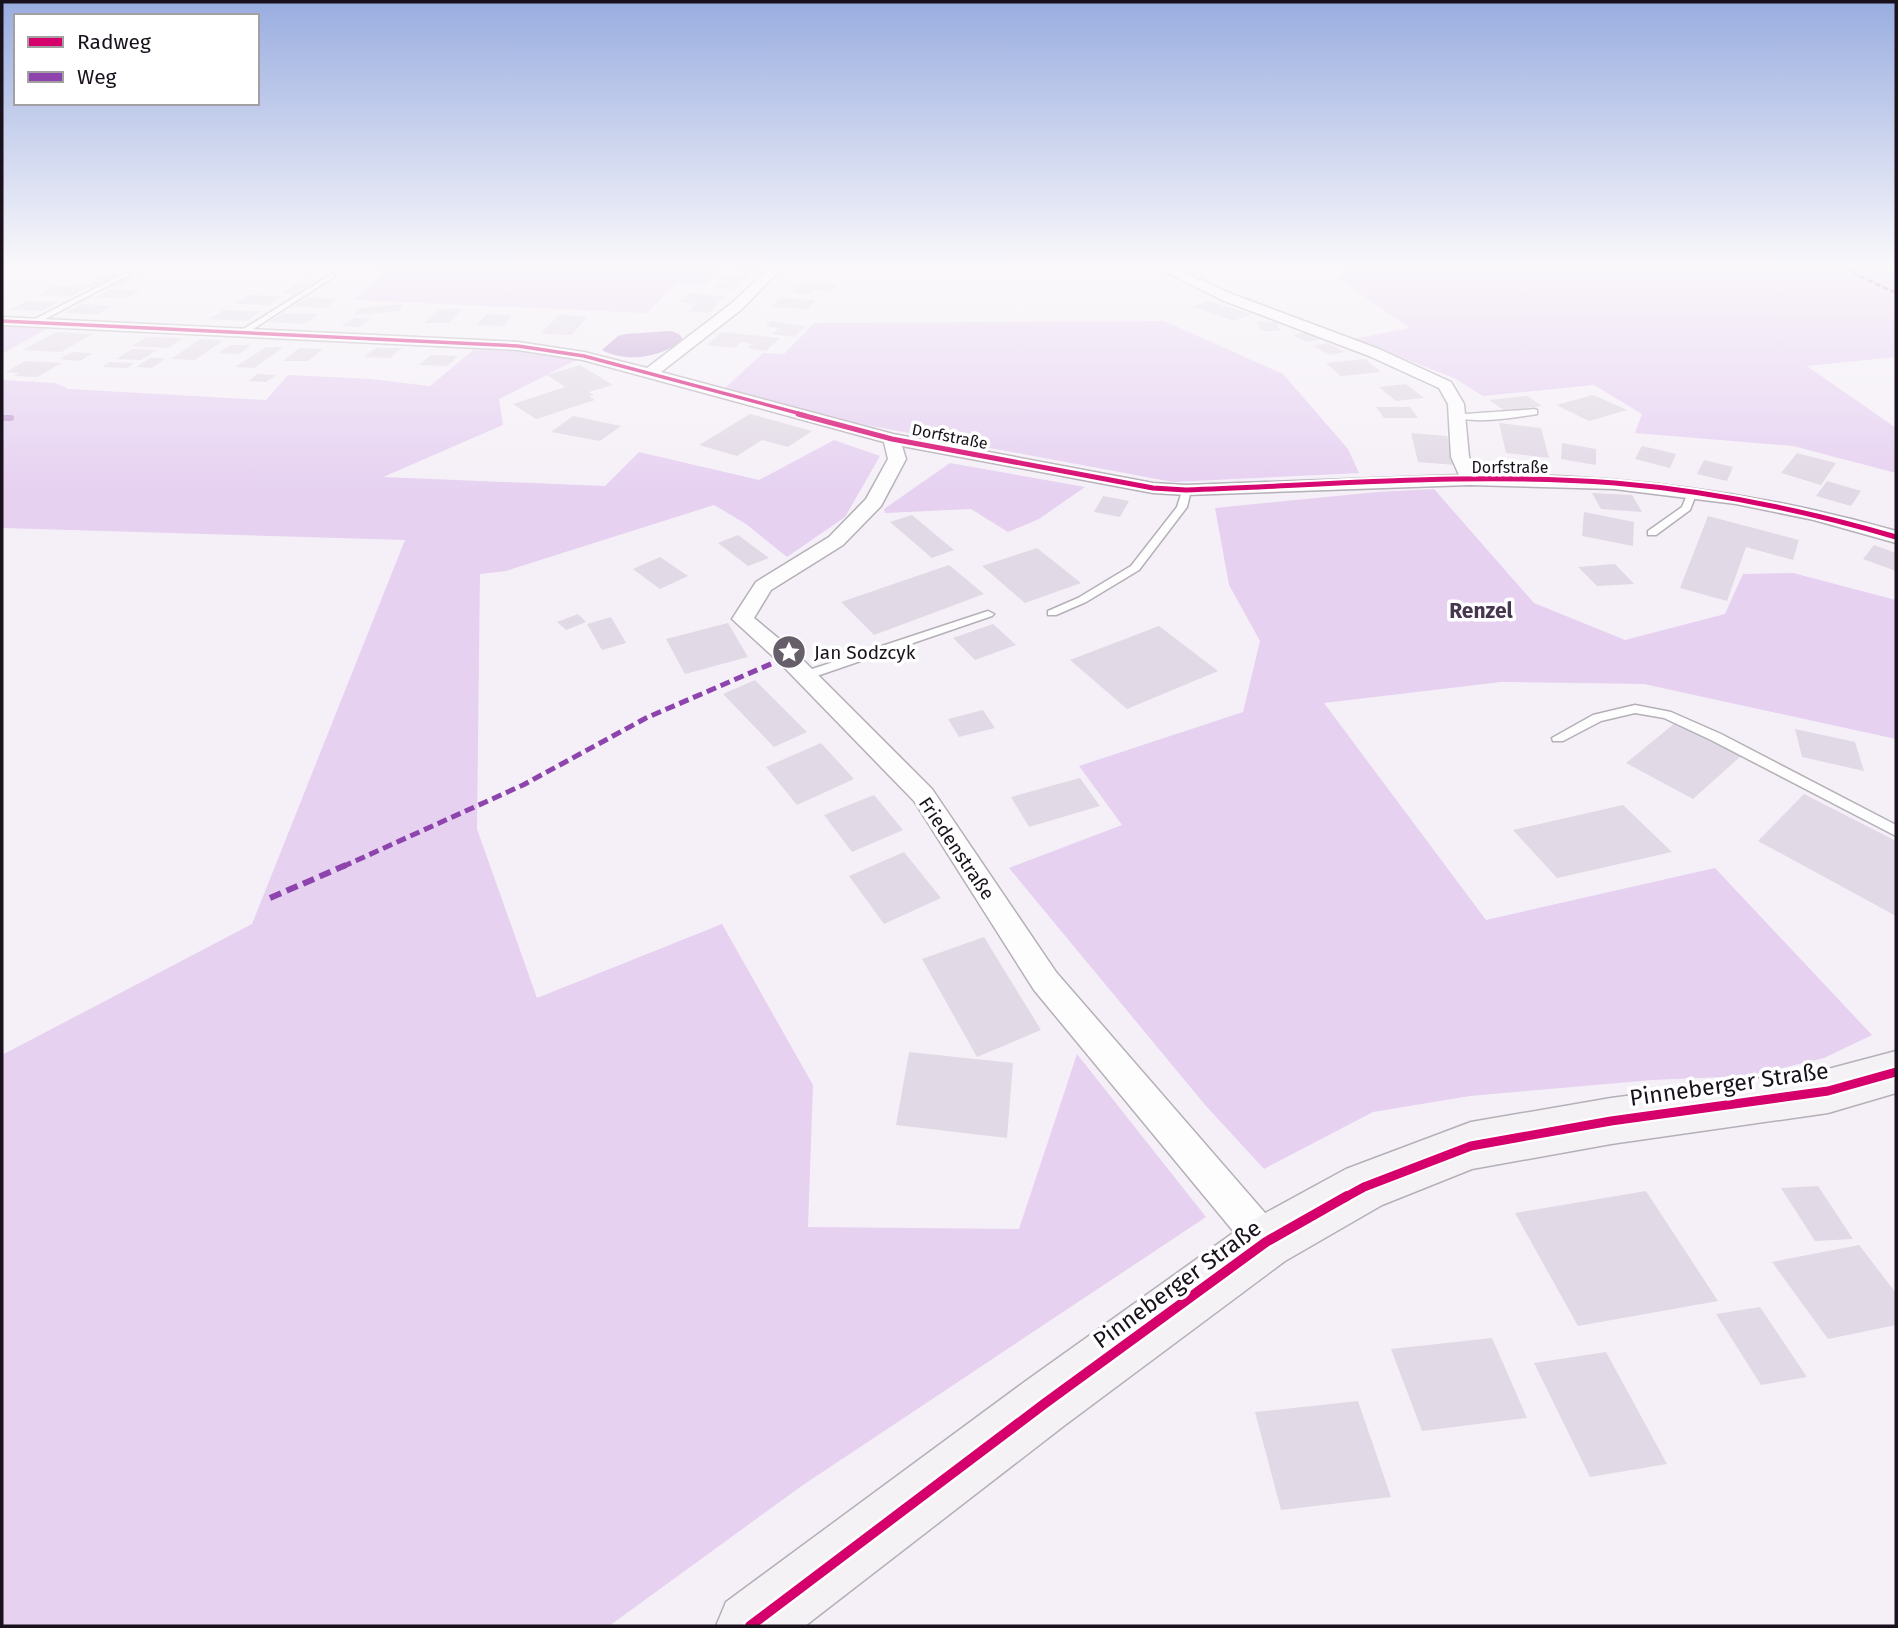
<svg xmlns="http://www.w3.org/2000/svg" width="1898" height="1628" viewBox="0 0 1898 1628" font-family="'Fira Sans',sans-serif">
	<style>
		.green { fill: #e6d1f1 }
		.water { fill: #c3a2d4 }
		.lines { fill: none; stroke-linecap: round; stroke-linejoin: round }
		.stream { stroke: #c3a2d4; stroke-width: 6 }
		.building { fill: #e1d9e5 }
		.lane-casing { stroke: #b5afb8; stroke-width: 3 }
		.street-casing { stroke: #b5afb8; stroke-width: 3 }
		.secondary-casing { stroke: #b5afb8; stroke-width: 3 }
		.lane { fill: #fefdfe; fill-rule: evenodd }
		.street { fill: #fefdfe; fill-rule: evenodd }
		.secondary { fill: #f5f2f6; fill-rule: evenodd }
		.quiet-far2 { stroke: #8e44ad; stroke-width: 2.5; stroke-dasharray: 6 2.5; stroke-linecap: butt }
		.quiet-far1 { stroke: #8e44ad; stroke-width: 5; stroke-dasharray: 10 5; stroke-linecap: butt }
		.quiet { stroke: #8e44ad; stroke-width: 6; stroke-dasharray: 12 6; stroke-linecap: butt }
		.cycleway-far3-casing { stroke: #fff; stroke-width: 6 }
		.cycleway-far2-casing { stroke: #fff; stroke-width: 9 }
		.cycleway-far1-casing { stroke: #fff; stroke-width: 13 }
		.cycleway-casing { stroke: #fff; stroke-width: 15 }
		.cycleway-far3 { stroke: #d6006c; stroke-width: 3.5 }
		.cycleway-far2 { stroke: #d6006c; stroke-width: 5 }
		.cycleway-far1 { stroke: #d6006c; stroke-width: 9 }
		.cycleway { stroke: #d6006c; stroke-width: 10 }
		.labels { text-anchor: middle; stroke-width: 7; stroke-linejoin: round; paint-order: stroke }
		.far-street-label { font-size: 16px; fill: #19111c; stroke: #fff }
		.poi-label { font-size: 19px; fill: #19111c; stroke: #fff; text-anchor: start }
		.street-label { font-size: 19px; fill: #19111c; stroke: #fff }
		.neighbourhood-label { font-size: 21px; font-weight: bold; fill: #473650; stroke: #fff }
		.near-street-label { font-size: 23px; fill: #19111c; stroke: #fff }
	</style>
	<rect width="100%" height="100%" fill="#f5f0f7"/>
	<path class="green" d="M197 264H769L759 273 723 271 705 284H676L646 313 354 300 385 272Z
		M1339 264H1896V357L1807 366 1896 428V473L1793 446 1635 433 1642 414 1594 385 1483 396 1454 378 1354 339 1409 328 1337 277 1345 273Z
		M1164 321 1283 374 1348 449 1359 473 1173 482 861 424 725 388 763 353 784 354 814 323Z
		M2 325 50 327 2 354Z
		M473 350 521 351 576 360 499 399 503 425 383 477 605 486 639 452 759 480 834 440 880 456 845 517 787 557 746 524 714 505 506 571 480 574 477 829 537 998 722 924 813 1085 808 1227 1019 1229 1077 1054 1206 1217 803 1485 609 1626H2V1055L252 924 405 540 2 528V380L56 383 68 389 266 400 288 375 370 379 430 386Z
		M950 463 1085 487 1039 519 1008 532 971 509 885 513 884 509Z
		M1434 489 1534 603 1625 640 1725 614 1743 574 1793 573 1896 600V739L1644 684 1501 682 1324 703 1486 920 1715 868 1872 1035 1824 1058 1748 1076 1652 1080 1470 1096 1373 1112 1264 1169 1206 1106 1009 868 1122 825 1079 766 1243 712 1260 641 1229 585 1215 508 1377 492Z"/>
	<path class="water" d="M671 331 679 334 683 339C663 358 626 363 602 350L618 336 625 334Z"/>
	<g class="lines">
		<path class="stream" d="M2 418H11"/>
	</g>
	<path class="building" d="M730 272 750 274 733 290 713 288Z
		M110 273 121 274 98 285H87Z
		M133 274H144L122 286H110Z
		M303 279 315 280 294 294 282 293Z
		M803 281 838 284 831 291 813 290 809 294 792 292Z
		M55 286 88 287 72 296 38 295Z
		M111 289 142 290 127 298 96 297Z
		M691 293 724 296 709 313 688 311 696 304 680 302Z
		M248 295 283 296 270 305 235 304Z
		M307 297 339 299 326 308 294 306Z
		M779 298 815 300 809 309 772 307Z
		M26 301 58 302 42 311 9 310Z
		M1209 301 1250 314 1234 321 1192 307Z
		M82 304 113 306 98 314 65 313Z
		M403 304 400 311 354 315 358 308Z
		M439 309H463L449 323H424Z
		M223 310 261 311 247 321 208 319Z
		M283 313 319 314 304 324 268 322Z
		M487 314 513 315 503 326 476 325Z
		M558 315 588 316 572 335 541 334Z
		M353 318 371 319 359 327 341 326Z
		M771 321 784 323 806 326 794 337 772 334 779 328 765 326Z
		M1257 322H1276L1281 331H1261Z
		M56 332 93 334 61 352 23 350Z
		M722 332 780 338 766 351 747 348 752 344 741 342 734 348 707 345Z
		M1308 332 1322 339 1307 342 1293 335Z
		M147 337 183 338 168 348 131 346Z
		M200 339 224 340 195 360 171 359Z
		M1328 343 1345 352 1330 355 1313 346Z
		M230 345H251L239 354 218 353Z
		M266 347H284L254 368 235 367Z
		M299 348 323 349 308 361H283Z
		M376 348H402L390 358 364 357Z
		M132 349 157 350 141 360 116 359Z
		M73 352 93 353 80 361 59 359Z
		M431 355 458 356 447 366 419 365Z
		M150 358H166L152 368 136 367Z
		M1365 359 1381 372 1341 376 1326 363Z
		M25 361 62 363 37 377 13 376 19 373 6 372Z
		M110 362 134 363 127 368 102 367Z
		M580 365 613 385 589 392 594 395 589 396 595 400 536 419 513 404 565 387 547 375Z
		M258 374 276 375 266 382 248 381Z
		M1406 384 1424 398 1396 401 1379 387Z
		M1593 395 1627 410 1589 421 1556 405Z
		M1527 396 1542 406 1504 410 1489 400Z
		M1376 407H1410L1418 418H1384Z
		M750 414 812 431 788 447 762 440 737 456 699 445Z
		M573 416 621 426 600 441 551 432Z
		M1499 423 1541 428 1549 458 1506 453Z
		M1411 433 1447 436 1455 465 1418 462Z
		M1562 443 1596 449V465L1561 459Z
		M1642 446 1676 454 1670 468 1635 459Z
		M1797 453 1836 463 1821 485 1781 473Z
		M1704 460 1733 467 1727 481 1697 474Z
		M1827 481 1861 491 1851 506 1816 496Z
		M1592 493 1632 495 1642 512 1601 509Z
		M1103 496 1129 501 1120 517 1094 512Z
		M1584 512 1634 522 1633 546 1582 536Z
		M912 515 954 550 932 558 890 522Z
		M1708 516 1799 540 1793 560 1746 547 1727 601 1680 588Z
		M738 535 769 558 748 566 718 543Z
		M1874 545 1896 553V571L1863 559Z
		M1037 548 1081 583 1025 603 982 566Z
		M660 557 688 576 660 589 633 569Z
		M1615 564 1634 584 1597 586 1578 567Z
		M949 565 984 594 874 635 841 602Z
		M578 614 586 622 566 630 557 622Z
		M611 617 626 643 602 650 587 624Z
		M728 623 748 657 685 674 666 639Z
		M993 624 1016 645 975 660 953 638Z
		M1159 626 1218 671 1127 709 1070 660Z
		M755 680 807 732 774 747 723 694Z
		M983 710 995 728 959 737 948 719Z
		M1675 723 1741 756 1693 799 1626 763Z
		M1795 729 1855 742 1864 771 1802 757Z
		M821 743 854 779 797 805 766 767Z
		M1080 778 1100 806 1029 827 1011 797Z
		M1804 794 1896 841V916L1758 841Z
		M874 795 903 830 852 852 824 815Z
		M1623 805 1672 852 1557 878 1513 830Z
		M904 852 941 898 884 924 849 876Z
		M984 937 1041 1030 977 1057 922 959Z
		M909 1052 1013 1063 1007 1138 896 1125Z
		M1818 1186 1853 1239 1815 1241 1781 1188Z
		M1646 1191 1718 1301 1578 1326 1515 1213Z
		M1859 1245 1896 1293V1325L1828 1339 1772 1262Z
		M1760 1307 1807 1377 1761 1385 1716 1314Z
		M1492 1338 1527 1418 1422 1431 1391 1349Z
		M1606 1352 1667 1464 1590 1477 1534 1363Z
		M1358 1401 1391 1497 1281 1510 1255 1412Z"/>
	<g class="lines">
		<g class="lane-casing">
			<path id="lane" d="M125 273 130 274 34 325 27 323Z
				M333 273 335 276 244 335 237 333Z
				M1534 409 1537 410V414C1518 417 1471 425 1455 416 1461 413 1521 411 1534 409Z
				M1183 488 1191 490 1187 507 1139 570 1086 602 1056 615H1048V611L1078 598 1131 566 1177 507Z
				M1689 490 1697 492 1690 510 1656 535H1648V531L1682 507Z
				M988 611 994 614 992 616 808 679 804 680 798 676 800 673Z
				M1635 705 1671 712 1721 734 1896 825V836L1711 740 1664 718 1635 713 1601 721 1563 741H1553L1552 738 1593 715Z"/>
		</g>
		<g class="street-casing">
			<path id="street" d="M773 264H786L742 309 661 372 893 434 1153 483 1186 485 1459 475 1451 457 1448 404 1439 388 1369 356 1222 300 1150 264H1165L1232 294 1379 349 1451 382 1464 404 1469 457 1478 474C1623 475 1756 491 1896 531V543L1814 520 1736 504 1614 489 1469 485 1186 495 1153 493 902 446 906 459 881 506 843 545 771 590 754 618 795 652 932 789 1056 972 1279 1229 1284 1242 1279 1255 1266 1260 1253 1255 1034 990 914 801 779 662 732 619 756 582 829 537 866 499 888 459 884 442 583 360 518 350 2 325V317L518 342 584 352 647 368 732 303Z"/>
		</g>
		<g class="secondary-casing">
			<path id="secondary" d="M1896 1051V1093L1828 1113 1611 1144 1472 1169 1382 1205 1285 1261 1065 1425 805 1626H716L726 1602 1023 1383 1247 1223 1346 1169 1471 1122 1611 1098 1828 1069Z"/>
		</g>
		<use href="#lane" class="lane"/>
		<use href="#street" class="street"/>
		<use href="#secondary" class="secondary"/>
		<path class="quiet-far2" d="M1846 266 1855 274 1896 293"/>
		<path class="quiet-far1" d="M342 867 523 785 646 718 787 657"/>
		<path class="quiet" d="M270 898 346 865"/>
		<g class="cycleway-far3-casing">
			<path id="cycleway-far3" d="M2 321 518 346 584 356 805 415"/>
		</g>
		<g class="cycleway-far2-casing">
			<path id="cycleway-far2" d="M798 414 892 439 1153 488 1186 490C1329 485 1473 472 1615 483 1711 491 1804 510 1896 537"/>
		</g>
		<g class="cycleway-far1-casing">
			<path id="cycleway-far1" d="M1344 1198 1364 1187 1471 1146 1611 1121 1828 1091 1896 1072"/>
		</g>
		<g class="cycleway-casing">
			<path id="cycleway" d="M750 1626 1044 1404 1266 1242 1347 1196"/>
		</g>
		<use href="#cycleway-far3" class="cycleway-far3"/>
		<use href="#cycleway-far2" class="cycleway-far2"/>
		<use href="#cycleway-far1" class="cycleway-far1"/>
		<use href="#cycleway" class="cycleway"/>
	</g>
	<linearGradient id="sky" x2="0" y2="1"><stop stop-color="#99ade0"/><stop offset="0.54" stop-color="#faf8fb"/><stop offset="1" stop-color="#faf8fb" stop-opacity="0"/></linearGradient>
	<rect width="1898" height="492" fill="url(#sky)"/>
	<defs>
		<g id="sight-disc" transform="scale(1.75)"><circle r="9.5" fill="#665f69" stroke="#fff"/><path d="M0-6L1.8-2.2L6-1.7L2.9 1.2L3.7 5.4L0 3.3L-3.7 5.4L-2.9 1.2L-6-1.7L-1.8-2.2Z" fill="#fff"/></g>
	</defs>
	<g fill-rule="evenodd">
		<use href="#sight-disc" x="789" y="652"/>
	</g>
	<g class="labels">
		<g class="far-street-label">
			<text transform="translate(950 436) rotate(11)" y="6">Dorfstraße</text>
			<text x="1510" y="473">Dorfstraße</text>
		</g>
		<g class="poi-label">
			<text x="814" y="659">Jan Sodzcyk</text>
		</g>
		<g class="street-label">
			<text transform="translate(957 848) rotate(56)" y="7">Friedenstraße</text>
		</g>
		<g class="neighbourhood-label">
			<text x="1481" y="618">Renzel</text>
		</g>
		<g class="near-street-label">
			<text transform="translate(1729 1084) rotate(-8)" y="8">Pinneberger Straße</text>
			<text transform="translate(1177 1284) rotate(-36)" y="8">Pinneberger Straße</text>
		</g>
	</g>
	<rect width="1898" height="1628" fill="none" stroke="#19111c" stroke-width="7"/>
	<rect x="14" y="14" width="245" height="91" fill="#ffffff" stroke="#a3a0a4" stroke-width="2"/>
	<rect x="28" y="37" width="35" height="10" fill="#d6006c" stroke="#a3a0a4" stroke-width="2"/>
	<text x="77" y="49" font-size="21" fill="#19111c">Radweg</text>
	<rect x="28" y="72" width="35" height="10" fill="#8e44ad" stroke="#a3a0a4" stroke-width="2"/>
	<text x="77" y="84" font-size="21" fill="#19111c">Weg</text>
</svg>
